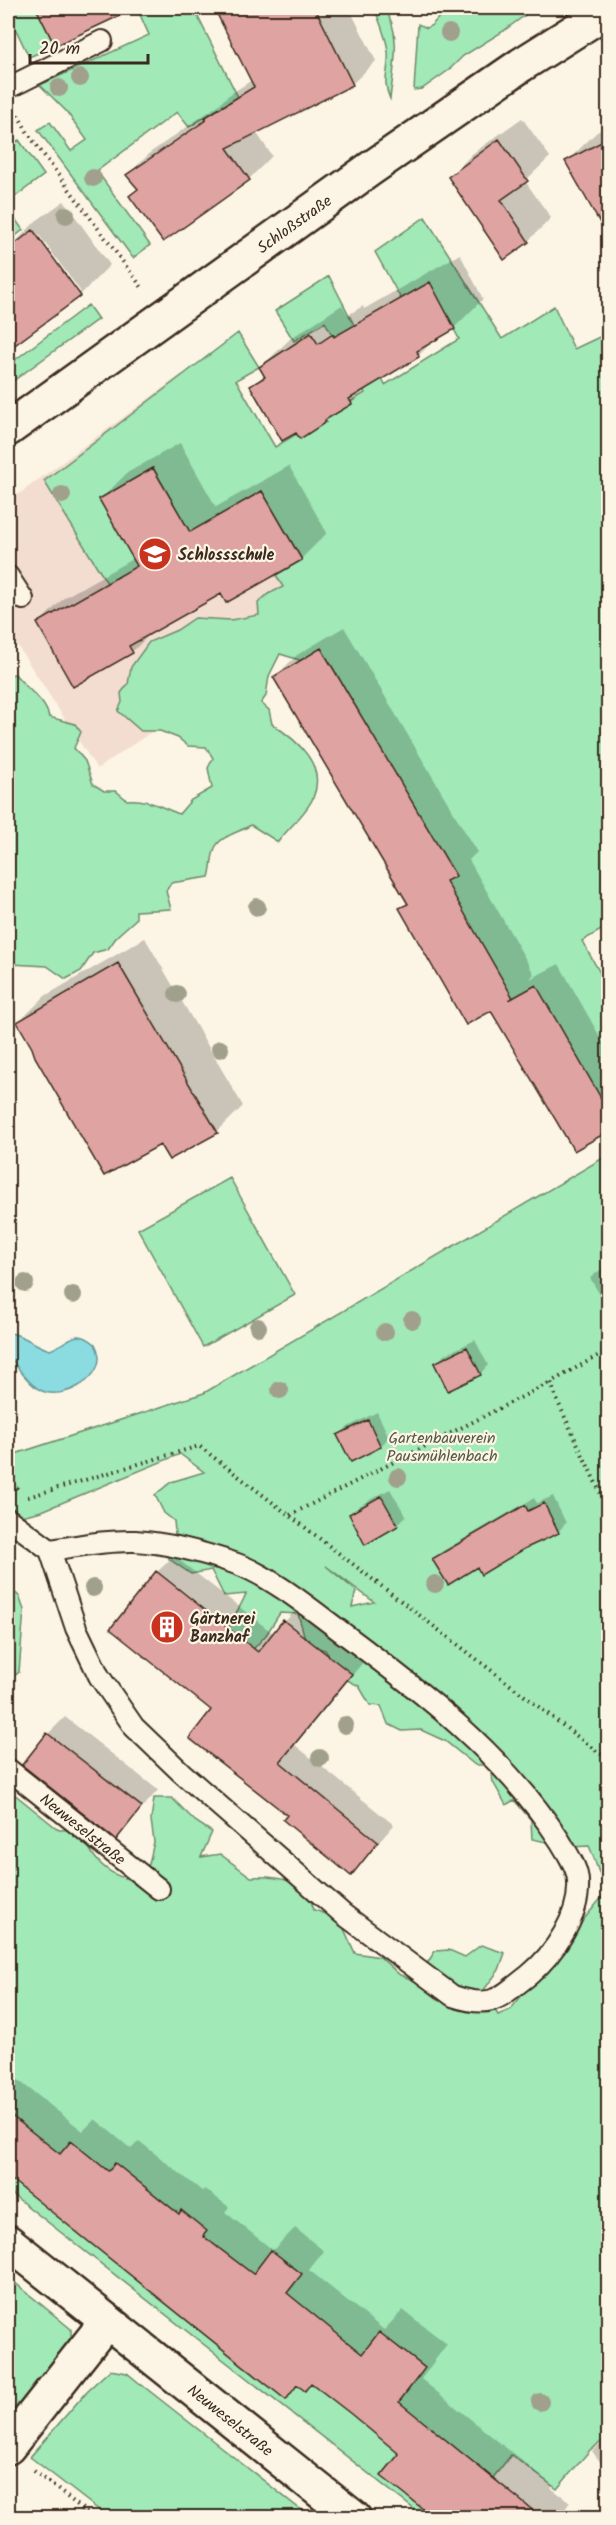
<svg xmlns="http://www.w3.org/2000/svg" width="616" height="2525" viewBox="0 0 616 2525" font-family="Kalam,sans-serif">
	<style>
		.built { fill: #f3ddd1 }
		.green { fill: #a1e9b7; stroke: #6e8a6a; stroke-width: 1.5; fill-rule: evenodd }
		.water { fill: #8adce1; stroke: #6a9593; stroke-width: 1.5 }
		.shadow { fill: #0003; fill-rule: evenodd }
		.building { fill: #dfa4a2; stroke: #3b2a1e; stroke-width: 1.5 }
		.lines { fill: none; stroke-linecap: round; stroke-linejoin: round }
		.service-casing { stroke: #3b2a1e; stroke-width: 24 }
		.minor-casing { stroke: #3b2a1e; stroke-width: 38 }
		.tertiary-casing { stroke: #3b2a1e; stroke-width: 38 }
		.path { stroke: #3b2a1e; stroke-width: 4; stroke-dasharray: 1.5 4.5; stroke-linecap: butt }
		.service { stroke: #fcf5e5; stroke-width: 20 }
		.minor { stroke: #fcf5e5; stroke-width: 33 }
		.tertiary { stroke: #fcf5e5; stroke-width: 33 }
		.tree { fill: #a0a08c }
		.labels { text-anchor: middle; stroke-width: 4.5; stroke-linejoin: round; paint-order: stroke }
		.street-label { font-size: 16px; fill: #3b2a1e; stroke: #fcf5e5 }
		.poi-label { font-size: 16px; font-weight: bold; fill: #3b2a1e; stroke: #fcf5e5; text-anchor: start }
		.park-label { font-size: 16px; fill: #545a44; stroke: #fcf5e5 }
	</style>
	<rect width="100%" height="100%" fill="#fcf5e5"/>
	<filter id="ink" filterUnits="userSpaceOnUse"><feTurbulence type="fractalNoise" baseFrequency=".0167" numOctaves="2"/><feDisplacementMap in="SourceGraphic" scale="12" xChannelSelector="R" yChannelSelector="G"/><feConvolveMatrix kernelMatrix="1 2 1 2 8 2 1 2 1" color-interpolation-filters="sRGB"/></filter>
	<g filter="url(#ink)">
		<path class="built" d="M182 374 336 606 97 769 8 631V502Z"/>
		<path class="green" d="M8 8H36L55 46 29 57 8 13Z
			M124 8H204L196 13 238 97 189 127 177 112 97 171 150 245 133 258 38 130 50 122 71 151 87 140 66 111 40 85 149 35 137 8 126 12Z
			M373 8H384C403 33 393 70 390 99 381 79 390 71 388 52 388 44 377 12 373 8Z
			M447 8H535L502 32 463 56 449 70 422 89 414 90 418 24 427 28 432 25Z
			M19 140 44 175 8 202V145Z
			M8 209 23 230 8 242Z
			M425 217 502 339 554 306 574 349 608 333V926L582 941 608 987V1112L513 998 442 895 424 824 331 665 309 663 280 654 269 676 266 696 261 703 269 710 272 724C297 740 327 765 313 798 306 814 288 828 278 842L251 825C240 832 220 836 215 848 211 857 212 868 209 877L171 883 166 891 171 909 136 911V919L118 935 108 949 93 953 81 971 66 979 47 966 11 964 13 958 8 947V675L15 674C26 689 45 699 49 717L75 724 81 732 74 748 85 761 93 784 104 791H116L127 800C146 798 161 807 179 814L191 800 212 788 208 768 213 758 206 747 188 746 178 738 160 731H141L118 711 122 702 121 693 128 684 131 667 149 642 177 630 195 618 231 620 259 615 258 603 268 594 283 587 276 575 302 560 262 491 208 522 193 538 153 468 99 499 140 570 107 583 44 481 238 333 259 367 236 380 275 447 365 393 325 322 294 341 275 311 329 276 385 385 459 339 430 283 401 299 375 252Z
			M88 305 98 319 13 381 8 374V365Z
			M608 1155V2437L590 2450 557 2489 511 2455 462 2517H424L8 2191V1789L59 1830C86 1827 84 1846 98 1861 108 1872 122 1879 136 1880L149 1864 154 1842 151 1820 154 1798H172L195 1821 212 1832 201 1857 220 1854 251 1877C278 1876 306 1879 314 1910L339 1918 355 1953 380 1957 400 1975 416 1981 435 1951 449 1950 465 1957 481 1945 505 1953 499 1970 483 1991 498 2015 510 2010 607 1891C599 1877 596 1861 589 1846L570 1847 532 1839 531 1820 514 1800 506 1805 493 1782 490 1765H475L445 1741 421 1730 402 1731 388 1724 381 1706 370 1705 359 1686 347 1680 325 1650 307 1645 298 1614 280 1613 266 1635 247 1656C216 1624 232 1627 246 1594L224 1596 211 1570 191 1574 169 1559 175 1532 174 1521 164 1513 155 1495 171 1482 204 1472 180 1454 42 1511 8 1519V1445L15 1454 204 1393ZM326 1566 374 1602 352 1607 356 1591Z
			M230 1178 295 1295 203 1347 138 1229Z
			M8 1587 19 1596 24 1610 19 1672 8 1681Z
			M8 2277 71 2329V2338L68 2347 8 2423Z
			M110 2370 127 2373 138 2382 310 2517H108L30 2457 88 2390Z"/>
		<path class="water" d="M11 1333C25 1336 36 1346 50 1350 70 1343 74 1326 95 1344 97 1348 99 1353 99 1358 99 1381 62 1400 42 1391 33 1387 27 1379 21 1372 8 1356 7 1355 8 1334Z"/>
		<path class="shadow" d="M38 8H128L55 44Z
			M215 8H311L316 18 337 8H349L376 61 352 84 256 132 272 156 249 179 139 189 128 175 151 152 217 106 229 95 252 80Z
			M522 118 550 157 525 181 551 218 528 241 450 177 472 154Z
			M608 126V229L567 161 597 132Z
			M64 201 110 265 80 295 8 349V267L15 263 8 250 36 221ZM39 235 81 292H77L37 237Z
			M460 254 483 299 454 328 436 338 418 356 370 385 352 403 333 414 325 421 252 386 265 374 261 367 291 338 342 305 348 315 363 306 364 309Z
			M180 443 216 507 289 466 327 533 301 559 221 592 153 631 132 652 39 623 65 597 134 558 101 499 127 473Z
			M344 627 477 852 469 860 534 974 530 979 559 964 608 1051V1130L492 1009 401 909 408 901 275 677 297 655Z
			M145 938 243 1106 217 1132 161 1143 34 1047 19 1022 45 996Z
			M608 1264V1307H607L590 1278Z
			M475 1340 488 1365 480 1374 436 1364 444 1355Z
			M377 1412 389 1437 381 1446 352 1460 339 1435 348 1427Z
			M390 1489 406 1516 397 1525 351 1515 359 1506Z
			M553 1496 566 1523 558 1532 478 1565 434 1560 443 1551 534 1498 537 1503Z
			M174 1556 274 1634 301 1604 368 1656 295 1745 394 1825 351 1874 289 1815 214 1709 157 1572Z
			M65 1717 158 1790 116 1838 48 1734Z
			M8 2062 18 2069 13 2076 83 2131 95 2119 131 2149 139 2141 202 2191 205 2189 229 2207 225 2212 273 2250 295 2228 324 2251 309 2270 384 2330 403 2310 447 2344 421 2379 553 2486 551 2488 570 2502 563 2512 568 2518H436L383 2475 401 2453 312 2382 299 2385 286 2398 8 2176Z
			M608 2437V2472L592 2451Z
			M82 2509 92 2518H74Z"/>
		<path class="building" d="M36 8H136L55 46Z
			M214 8H315L353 85 227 148 250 180 163 242 129 196 138 189 126 175 206 120 204 118 254 87Z
			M609 138V239L565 161Z
			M499 139 528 181 501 200 529 242 504 260 448 177Z
			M33 230 81 296 8 350V249Z
			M430 282 455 329 417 351 419 357 349 399 352 404 325 420 326 422 300 439 296 433 282 441 250 386 265 377 259 367 311 333 318 344 333 334 334 337Z
			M153 468 190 532 262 491 302 560 226 603 221 594 129 646 133 653 73 687 37 623 137 566 99 499Z
			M321 648 456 876 446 881 513 998 509 1000 536 985 609 1112V1131L574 1151 491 1011 466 1025 399 908 408 904 273 677Z
			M118 963 218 1133 169 1160 160 1145 104 1176 35 1057 32 1048 17 1022Z
			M467 1347 481 1375 448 1391 434 1363Z
			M368 1420 381 1447 351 1462 337 1435Z
			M381 1496 398 1526 365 1545 349 1514Z
			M544 1503 559 1533 524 1549 481 1575 477 1567 448 1585 432 1559 525 1505 528 1511Z
			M156 1571 258 1652 283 1620 352 1674 280 1762 378 1842 351 1876 283 1820 287 1815 189 1738 211 1710 110 1629Z
			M47 1733 142 1807 116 1840 22 1765Z
			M8 2113 60 2154 71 2141 108 2171 115 2163 179 2214 181 2210 207 2231 203 2236 253 2274 271 2250 302 2274 287 2293 362 2354 379 2332 425 2368 399 2402 541 2517H433L381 2476 399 2454 351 2414 311 2383 305 2391 297 2385 286 2400 8 2177Z"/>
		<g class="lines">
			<g class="service-casing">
				<g id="service">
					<path d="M8 88 102 41"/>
					<path d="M8 576 23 599"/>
					<path d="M8 1519 50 1550 76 1628 99 1676 134 1727 182 1773 343 1914 453 1996C492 2009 498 1999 529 1975 554 1954 580 1916 578 1882 578 1868 567 1853 560 1841 505 1755 420 1690 339 1630 311 1609 270 1576 237 1564 205 1553 169 1543 135 1541 107 1540 78 1546 50 1550"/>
					<path id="s1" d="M8 1769 159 1889"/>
				</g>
			</g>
			<g class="minor-casing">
				<g id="minor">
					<path id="s2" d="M8 2242 354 2518"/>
					<path d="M8 2447 107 2321"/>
				</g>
			</g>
			<g class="tertiary-casing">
				<g id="tertiary">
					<path id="s3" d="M8 429 370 169 521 65 608 10"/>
				</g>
			</g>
			<path class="path" d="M18 115 29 135 143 289
				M608 1350 551 1382 556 1398 608 1509
				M8 1479 18 1489
				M28 1497 199 1446 608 1760
				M290 1515 551 1382
				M34 2471 94 2518"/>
			<use href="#service" class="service"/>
			<use href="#minor" class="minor"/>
			<use href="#tertiary" class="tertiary"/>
		</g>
		<g class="tree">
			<circle cx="449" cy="33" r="9"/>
			<circle cx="80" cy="78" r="9"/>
			<circle cx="59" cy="88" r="9"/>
			<circle cx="93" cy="178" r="9"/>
			<circle cx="66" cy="215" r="9"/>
			<circle cx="62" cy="495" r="9"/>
			<circle cx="257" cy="907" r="9"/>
			<circle cx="177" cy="994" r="9"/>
			<circle cx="220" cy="1049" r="9"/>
			<circle cx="25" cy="1283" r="9"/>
			<circle cx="73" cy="1295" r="9"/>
			<circle cx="412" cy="1320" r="9"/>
			<circle cx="258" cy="1327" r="9"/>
			<circle cx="385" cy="1332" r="9"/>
			<circle cx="280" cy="1390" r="9"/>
			<circle cx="398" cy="1477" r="9"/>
			<circle cx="435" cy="1584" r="9"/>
			<circle cx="93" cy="1588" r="9"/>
			<circle cx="345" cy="1725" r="9"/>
			<circle cx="320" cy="1758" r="9"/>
			<circle cx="540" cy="2402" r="9"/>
		</g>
	</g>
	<defs>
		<g id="school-disc" transform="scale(1.725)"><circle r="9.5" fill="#c8321e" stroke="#fcf5e5"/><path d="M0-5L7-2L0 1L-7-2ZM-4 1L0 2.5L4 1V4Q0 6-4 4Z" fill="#fff"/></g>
		<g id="building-disc" transform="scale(1.725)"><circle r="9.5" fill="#c8321e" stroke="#fcf5e5"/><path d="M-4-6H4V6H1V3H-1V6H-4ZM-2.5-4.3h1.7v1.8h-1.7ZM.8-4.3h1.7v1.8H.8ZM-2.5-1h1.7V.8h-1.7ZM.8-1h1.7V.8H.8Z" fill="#fff"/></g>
	</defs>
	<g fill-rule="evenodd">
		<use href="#school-disc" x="155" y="554"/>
		<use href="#building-disc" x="167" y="1627"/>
	</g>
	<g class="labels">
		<g class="street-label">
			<text dy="6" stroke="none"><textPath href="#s3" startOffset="352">Schloßstraße</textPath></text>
			<text dy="6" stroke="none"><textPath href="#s1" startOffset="96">Neuweselstraße</textPath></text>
			<text dy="6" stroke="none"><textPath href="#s2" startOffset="285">Neuweselstraße</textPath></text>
		</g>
		<g class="poi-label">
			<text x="178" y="560">Schlossschule</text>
			<text x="190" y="1624">Gärtnerei<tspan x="190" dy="18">Banzhaf</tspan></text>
		</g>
		<g class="park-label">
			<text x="442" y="1443">Gartenbauverein<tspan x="442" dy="18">Pausmühlenbach</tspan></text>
		</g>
	</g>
	<rect width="616" height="2525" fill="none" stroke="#fcf5e5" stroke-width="30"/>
	<rect x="15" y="15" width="586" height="2495" fill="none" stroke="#3b2a1e" stroke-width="2" filter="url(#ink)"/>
	<path d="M30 54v9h118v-9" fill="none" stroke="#3b2a1e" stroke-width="3"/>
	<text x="39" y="54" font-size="18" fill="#3b2a1e" stroke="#fcf5e5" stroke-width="4.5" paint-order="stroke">20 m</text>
</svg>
